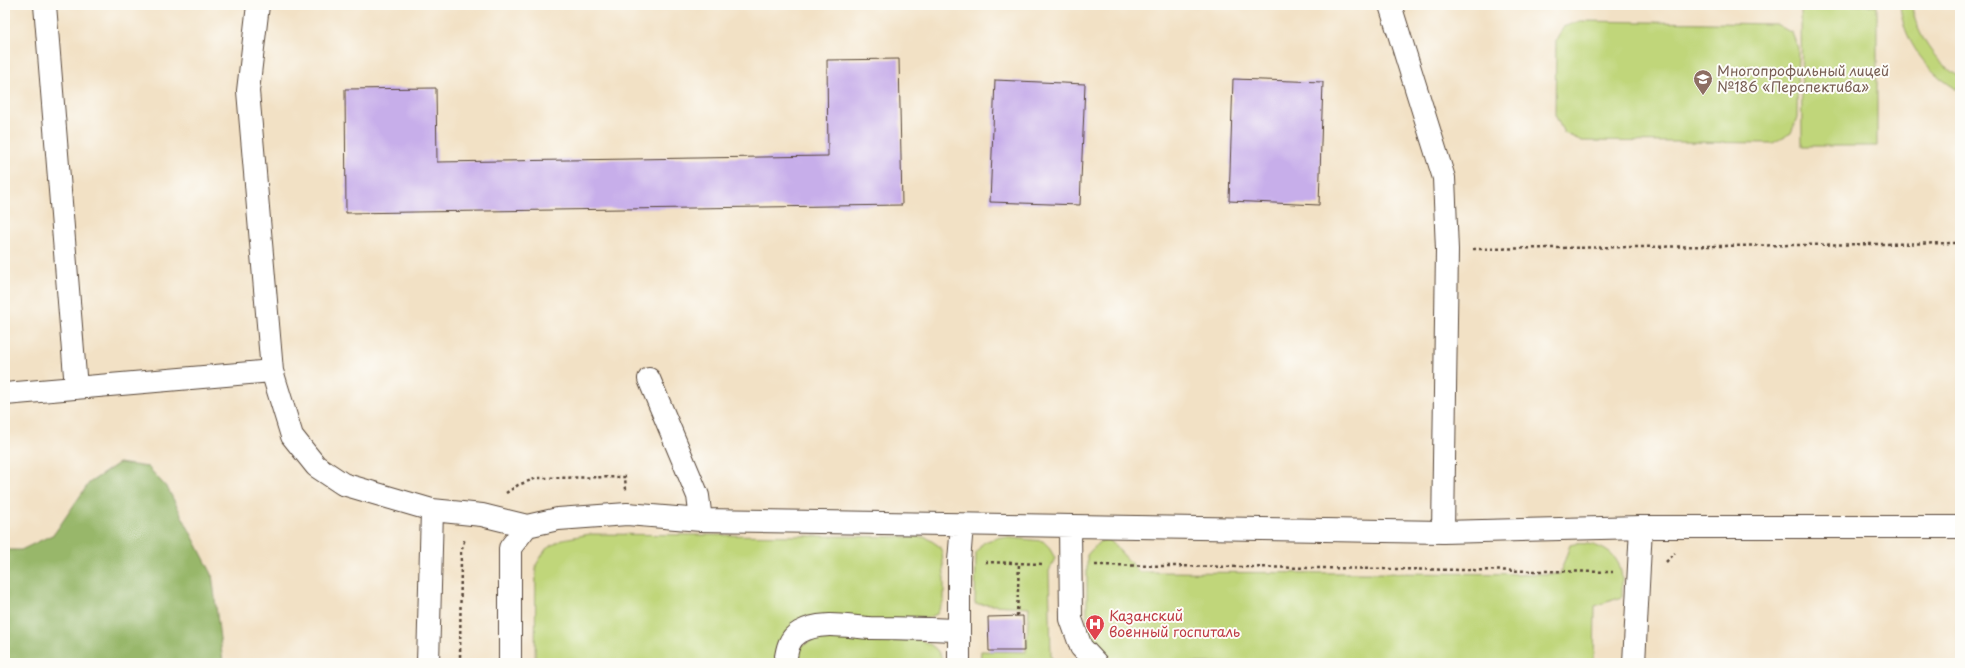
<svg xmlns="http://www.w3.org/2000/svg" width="1965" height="668" viewBox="0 0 1965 668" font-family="'Playpen Sans',sans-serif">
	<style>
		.green { fill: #c0d67a; stroke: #7e804c }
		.forest { fill: #98b76a; stroke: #6a7044 }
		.building { fill: #c7aeea }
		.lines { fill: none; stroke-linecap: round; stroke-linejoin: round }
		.minor-casing { stroke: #564537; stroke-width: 24 }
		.path { stroke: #564537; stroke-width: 2.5; stroke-dasharray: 3 3; stroke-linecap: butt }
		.minor { stroke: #fff; stroke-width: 22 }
		.labels { text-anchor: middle; stroke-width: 4; stroke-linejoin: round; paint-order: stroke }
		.education-label { font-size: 14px; fill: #785e54; stroke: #fdfcf7; text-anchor: start }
		.health-label { font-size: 14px; fill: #be3a42; stroke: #fdfcf7; text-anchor: start }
	</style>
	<rect width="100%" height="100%" fill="#fdfcf7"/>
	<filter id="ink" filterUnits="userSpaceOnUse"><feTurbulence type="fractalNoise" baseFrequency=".025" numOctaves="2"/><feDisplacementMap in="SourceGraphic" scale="8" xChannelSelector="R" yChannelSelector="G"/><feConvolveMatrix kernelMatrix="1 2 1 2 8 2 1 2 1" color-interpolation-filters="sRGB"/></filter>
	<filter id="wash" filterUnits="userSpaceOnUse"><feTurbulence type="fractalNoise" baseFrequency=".012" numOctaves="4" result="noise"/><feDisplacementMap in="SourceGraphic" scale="16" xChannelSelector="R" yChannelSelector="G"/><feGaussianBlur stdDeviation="0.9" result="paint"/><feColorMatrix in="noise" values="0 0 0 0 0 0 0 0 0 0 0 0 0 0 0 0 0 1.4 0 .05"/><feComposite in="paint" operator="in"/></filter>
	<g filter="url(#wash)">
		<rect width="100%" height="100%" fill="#f2e1c5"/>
		<path class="green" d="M1801 5H1877V146H1802Z
			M1900 5H1912C1915 33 1936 64 1960 77V91C1928 74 1903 41 1900 5Z
			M1580 21 1776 24 1792 33 1798 48 1797 117 1791 133 1773 143 1582 141 1564 133 1555 115 1556 41 1563 27Z
			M590 534 926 537 939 546 942 552 944 574V600L937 614 922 620 781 639 777 645 775 663H535L536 565 546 549 563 539Z
			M1000 537 1043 541 1048 546 1055 558 1049 571 1051 657 1057 663H980L981 651 1026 652 1029 607 975 604 976 552 984 542Z
			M1108 538 1139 572 1560 574 1570 545C1587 540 1612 548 1619 565 1623 575 1622 586 1622 597L1595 606 1594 663H1114L1093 641 1087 629V555L1099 542Z
			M814 639 920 640C932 644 940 650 943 663H798V648Z"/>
		<path class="forest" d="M119 463 148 467 168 489 212 574 223 663H5V550H21L54 534 89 483Z"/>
		<g id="blocks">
			<path class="building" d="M899 59 902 205 346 213 345 89 436 88 437 162 828 156 827 60Z
				M1233 79 1323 82 1319 205 1229 201Z
				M995 80 1085 84 1080 205 990 202Z
				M1023 616 1024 651H989L988 617Z"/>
		</g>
	</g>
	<g filter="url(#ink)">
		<use href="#blocks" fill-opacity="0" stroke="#564537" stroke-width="1"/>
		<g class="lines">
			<g class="minor-casing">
				<path id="minor" d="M45 5 76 388
					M258 5 248 91 272 371 292 436 316 466 343 484 432 510 482 515 527 526 558 519 627 514 701 520 1443 532 1641 527H1960
					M1390 5 1444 178 1447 250 1443 532
					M649 379 698 496 701 520
					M5 394 272 371
					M1070 527 1071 619 1081 647 1096 663
					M428 663 432 510
					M510 663V548L527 526
					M785 663C787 650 788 639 800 632 821 620 848 627 870 628 900 628 929 629 959 630
					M959 663V561L962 525
					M1634 663 1641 527"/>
			</g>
			<path class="path" d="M1473 249 1960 243
				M506 493 518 485 537 478 625 477 626 490
				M985 562 1044 564
				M1666 562 1675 553
				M1095 565 1613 572
				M1017 616 1019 563
				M460 663 461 552 465 538"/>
			<use href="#minor" class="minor"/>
		</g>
	</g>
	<defs>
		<g id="school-pin" transform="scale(1)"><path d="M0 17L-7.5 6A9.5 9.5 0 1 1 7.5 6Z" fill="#8d6e63" stroke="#fdfcf7"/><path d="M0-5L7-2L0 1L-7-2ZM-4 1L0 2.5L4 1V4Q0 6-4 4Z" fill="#fff"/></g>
		<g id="hospital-pin" transform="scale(1)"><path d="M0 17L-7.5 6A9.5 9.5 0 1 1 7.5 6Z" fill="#e0444e" stroke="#fdfcf7"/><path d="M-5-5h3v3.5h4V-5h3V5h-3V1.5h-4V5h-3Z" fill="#fff"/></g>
	</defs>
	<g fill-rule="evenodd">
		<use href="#school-pin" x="1703" y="79"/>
		<use href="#hospital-pin" x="1095" y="624"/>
	</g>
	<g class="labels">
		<g class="education-label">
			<text x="1717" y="76">Многопрофильный лицей<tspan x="1717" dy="16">№186 «Перспектива»</tspan></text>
		</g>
		<g class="health-label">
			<text x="1109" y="621">Казанский<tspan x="1109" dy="16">военный госпиталь</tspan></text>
		</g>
	</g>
	<rect width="1965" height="668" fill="none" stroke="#fdfcf7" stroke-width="20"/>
</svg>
